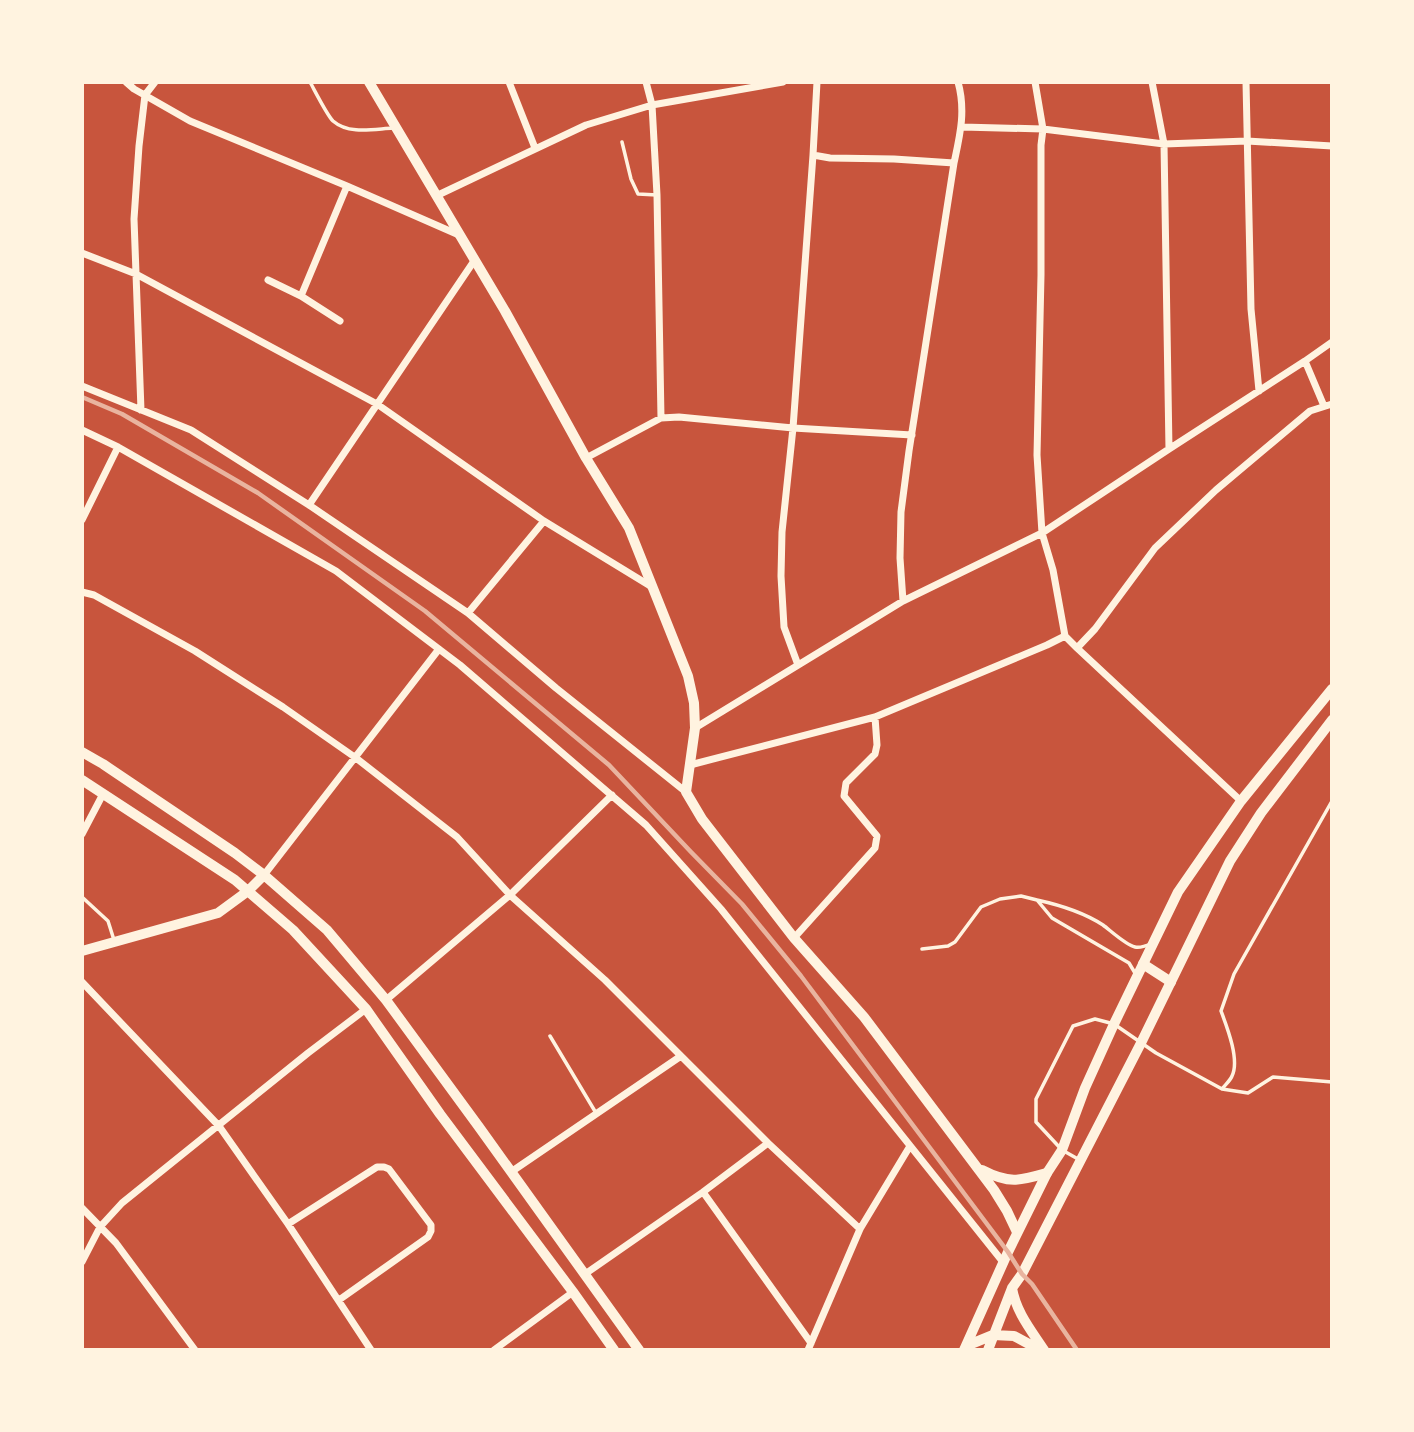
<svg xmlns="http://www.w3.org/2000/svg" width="1414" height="1432" viewBox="0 0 1414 1432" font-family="Poppins,sans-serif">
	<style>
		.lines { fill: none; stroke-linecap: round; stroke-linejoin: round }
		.service { stroke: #fff3e0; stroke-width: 3.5 }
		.minor { stroke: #fff3e0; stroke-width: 7 }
		.secondary { stroke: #fff3e0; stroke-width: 10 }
		.primary { stroke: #fff3e0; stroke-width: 10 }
		.rail { stroke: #e9b49f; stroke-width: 4.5 }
	</style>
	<rect width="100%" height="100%" fill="#c8553d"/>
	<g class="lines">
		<path class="service" d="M310 82C315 91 327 115 333 121 349 135 374 129 393 128
			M622 142 631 179 638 194 657 195
			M82 897 108 921 114 940
			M922 949 948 946 955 942 981 907 1000 899 1021 896 1037 900
			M1135 973 1129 963 1052 918 1037 900C1060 905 1083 912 1103 925 1111 931 1126 945 1135 947 1140 948 1146 946 1151 944
			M550 1036 596 1113
			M1222 1089C1225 1085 1230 1081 1232 1076 1240 1060 1227 1027 1221 1011L1234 974 1332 801
			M1078 1159 1062 1150 1036 1122V1099L1073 1026 1095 1019 1114 1024 1156 1053 1222 1089 1248 1093 1273 1077 1332 1082"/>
		<path class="minor" d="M126 82 134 89 190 121 347 186 459 235
			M509 82 535 148
			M646 82 652 105 657 195 661 418
			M1035 82 1043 129 1041 145V275L1037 455 1042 533 1053 570 1065 636 1077 648 1241 801
			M1152 82 1164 144 1169 449
			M1246 82 1251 309 1259 391
			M962 127 1043 129 1164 144 1247 141 1332 146
			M813 155 830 158 894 159 954 163
			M436 196 586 125 652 105 783 82
			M82 253 136 274 377 404 544 521 652 587
			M268 280 301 296 340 321
			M301 296 347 186
			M1305 361 1324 406
			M82 386 191 430 309 505 468 613 556 688 686 792
			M141 410 134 219 139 146 145 95 155 82
			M82 430 118 447 336 571 460 665 646 825 721 909 1003 1262
			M586 458 661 418 679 417 793 428 912 435
			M309 505 474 261
			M82 520 118 447
			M82 592 94 595 195 651 283 707 356 758 457 837 510 895 605 980 768 1143 860 1229
			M903 601 900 558 901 512 909 451 954 163C960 135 966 111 958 82
			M468 613 544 521
			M1077 648 1095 629 1155 548 1216 490 1310 411 1332 404
			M798 665 784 627 781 576 782 532 793 428 813 155 817 82
			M695 728 903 601 1042 533 1169 449 1305 361 1332 342
			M690 765 875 717 1047 645 1065 636
			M82 834 103 794
			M264 875 439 649
			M794 938 875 848 877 836 844 796 846 783 875 754 877 745 875 717
			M82 982 219 1126 288 1224 371 1350
			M386 1000 510 895 612 795
			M511 1172 681 1056
			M703 1192 811 1343
			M82 1208 116 1243 195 1350
			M288 1224 377 1167H384L389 1169 431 1225V1231L428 1237 339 1300
			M82 1262 100 1227 122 1203 308 1053 366 1009
			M585 1274 703 1192 768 1143
			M494 1350 573 1292
			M808 1350 860 1229 910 1146"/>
		<path class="secondary" d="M369 82 505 311 586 458 629 528 688 676 694 703 695 728 686 792 702 819 794 938 864 1017 994 1190 1007 1211 1017 1232
			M82 752 103 764 235 853 264 875 327 930 386 1000 479 1127 639 1350
			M82 780 235 880 293 930 366 1009 440 1114 573 1292 614 1350
			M82 951 218 913 248 891 264 875
			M1143 964 1171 982
			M982 1170C1009 1184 1019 1181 1047 1173"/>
		<path class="primary" d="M1012 1288C1016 1312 1031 1330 1044 1350
			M966 1346 993 1335 1014 1336 1040 1350
			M964 1350 1008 1252 1047 1173 1062 1150 1085 1088 1114 1024 1178 892 1241 801 1332 689
			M988 1350 1012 1288 1022 1274 1141 1043 1230 861 1261 813 1332 720"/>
		<path class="rail" d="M82 397 122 414 258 493 425 611 609 765 691 852 742 904 801 976 1008 1252 1022 1274 1032 1284 1077 1350"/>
	</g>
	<rect width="1414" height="1432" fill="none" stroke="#fff3e0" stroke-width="168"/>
</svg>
